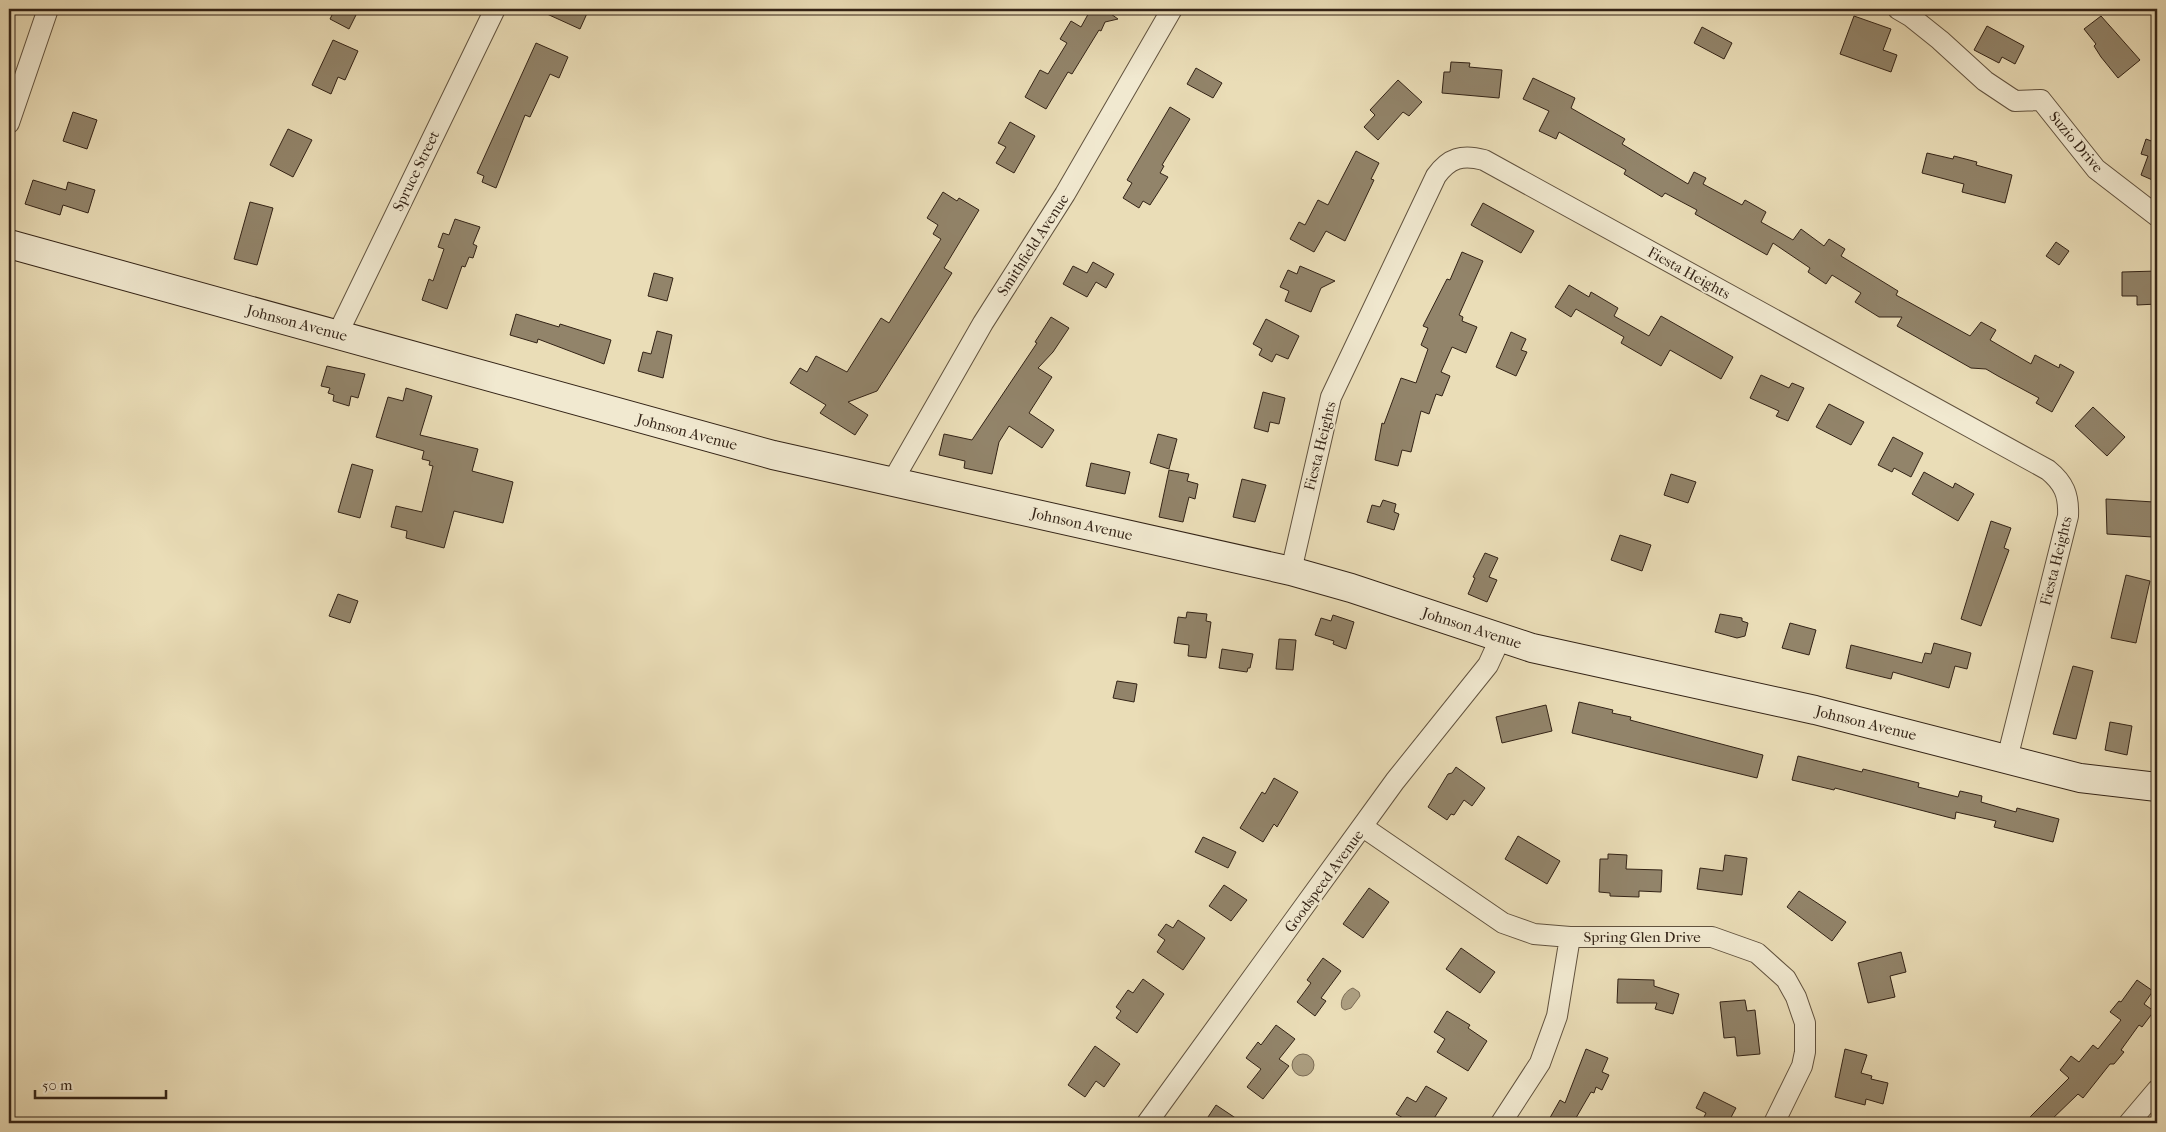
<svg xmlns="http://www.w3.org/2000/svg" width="2166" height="1132" viewBox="0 0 2166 1132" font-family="'IM FELL French Canon',serif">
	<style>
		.water { fill: #ac9e80; stroke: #7c6d56 }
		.building { fill: #92846a; stroke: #332316 }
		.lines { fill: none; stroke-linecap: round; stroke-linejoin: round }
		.street-casing { stroke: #61523e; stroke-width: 22 }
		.secondary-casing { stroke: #332316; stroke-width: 30 }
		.street { stroke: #f1e9d0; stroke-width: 20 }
		.secondary { stroke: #f1e9d0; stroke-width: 28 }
		.labels { text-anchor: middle; stroke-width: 4; stroke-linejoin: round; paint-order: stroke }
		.street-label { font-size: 15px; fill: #332316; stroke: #f1e9d0 }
	</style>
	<rect width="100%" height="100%" fill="#eaddb7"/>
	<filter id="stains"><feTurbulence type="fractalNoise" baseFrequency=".004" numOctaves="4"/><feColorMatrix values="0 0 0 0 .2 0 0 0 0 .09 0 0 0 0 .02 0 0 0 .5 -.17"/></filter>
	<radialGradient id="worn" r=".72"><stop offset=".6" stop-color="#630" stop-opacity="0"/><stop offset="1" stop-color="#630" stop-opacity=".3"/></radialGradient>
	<path class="water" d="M1353 988 1359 992 1360 996 1351 1008 1345 1010 1342 1008C1339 1000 1346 990 1353 988Z
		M1292 1065a11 11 0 1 1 22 0a11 11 0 1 1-22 0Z"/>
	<path class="building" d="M335 9H359L349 29 330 19Z
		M536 9H589L580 29Z
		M1091 9H1114L1111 14 1118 19 1105 22 1101 31 1099 30 1072 74 1068 72 1046 109 1025 97 1040 70 1048 74 1067 43 1060 39 1071 21 1081 27Z
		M1854 16 1891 29 1883 50 1897 55 1891 72 1840 54Z
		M2101 16 2140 60 2118 78 2101 57 2094 46 2096 44 2084 29Z
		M1987 26 2024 46 2015 64 2002 57 1999 63 1974 50Z
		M1702 27 1732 43 1724 59 1694 43Z
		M333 40 358 51 345 80 338 77 331 94 312 85Z
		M536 43 568 57 559 78 550 74 530 117 525 115 496 188 482 182 484 176 477 173Z
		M1451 62 1470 63 1469 67 1502 70 1499 98 1442 93 1444 72H1450Z
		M1196 68 1222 83 1213 98 1187 84Z
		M1533 78 1575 98 1571 108 1625 139 1622 144 1688 184 1694 172 1706 178 1703 184 1742 205 1745 200 1766 212 1761 222 1793 240 1801 229 1824 246 1829 239 1845 249 1841 256 1898 291 1896 295 1970 336 1981 322 1996 330 1990 340 2031 364 2035 355 2059 368 2060 364 2074 372 2052 412 2036 403 2039 398 1998 376 1986 369 1971 368 1897 326 1902 317H1879L1855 302 1861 293 1832 275 1826 284 1808 272 1810 268 1773 243 1767 255 1695 214 1697 210 1665 193 1662 197 1624 174 1626 170 1559 132 1556 139 1539 131 1549 111 1523 99Z
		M1398 80 1422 102 1409 116 1403 112 1378 140 1364 127 1375 115 1370 110Z
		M1170 107 1190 119 1162 165 1164 166 1160 173 1168 177 1150 205 1143 201 1139 208 1123 198 1132 183 1127 180Z
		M73 112 97 120 87 149 63 141Z
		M1010 122 1035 136 1014 173 996 163 1006 147 998 143Z
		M288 129 312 140 293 177 270 165Z
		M2156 137H2157V182L2141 175 2148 156 2141 154 2146 139 2154 142Z
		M1356 151 1379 163 1371 179 1374 180 1345 241 1326 231 1314 252 1290 239 1299 222 1305 225 1318 200 1328 205Z
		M1927 153 1953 159 1954 156 1977 162 1976 165 2012 175 2005 203 1962 192 1964 184 1922 173Z
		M33 180 66 190 68 182 95 190 88 213 63 205 60 215 25 204Z
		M943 192 957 201 959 198 979 210 944 268 952 273 877 391 848 402 868 415 855 435 820 413 826 405 790 383 800 368 807 372 816 356 847 372 881 318 889 323 941 239 933 234 938 225 927 218Z
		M250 202 273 208 257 265 234 259Z
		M1483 203 1534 231 1521 253 1471 225Z
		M455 219 480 227 473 244 477 246 473 258 469 257 465 267 462 266 447 309 422 300 429 279 433 281 444 249 438 247 443 233 449 235Z
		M2056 242 2069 251 2059 265 2046 256Z
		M1462 252 1483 261 1459 315 1463 317 1462 321 1477 327 1466 353 1452 347 1441 372 1450 376 1442 396 1436 394 1429 414 1421 411 1411 452 1402 450 1398 466 1375 460 1382 423 1384 424 1401 378 1416 383 1428 349 1421 345 1428 328 1423 326 1447 279 1450 280Z
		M1093 262 1114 274 1106 288 1096 282 1087 297 1063 284 1073 266 1087 273Z
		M1300 266 1335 281 1321 288 1311 312 1285 301 1289 291 1280 287 1288 270 1297 274Z
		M2157 271V304L2137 305V296H2122V272Z
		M654 273 673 278 667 301 648 296Z
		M1569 285 1589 297 1591 292 1618 308 1614 316 1649 336 1661 316 1733 357 1721 379 1670 350 1661 366 1621 343 1624 337 1576 309 1571 317 1555 307Z
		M516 314 559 327 560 324 611 340 604 364 538 339 537 343 510 335Z
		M1051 317 1069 328 1053 352 1038 368 1052 377 1029 413 1054 430 1042 448 1009 426 999 442 992 474 964 468 965 461 939 455 944 434 972 440 1037 343 1035 342Z
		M1266 319 1299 336 1288 359 1276 354 1272 362 1259 355 1262 349 1253 344Z
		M657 331 672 335 663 378 638 371 643 352 651 354Z
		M1511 332 1526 339 1521 350 1527 352 1516 376 1496 367Z
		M327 366 365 374 358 398 351 396 349 406 333 401 334 395 328 393 330 388 321 386Z
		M1761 375 1789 388 1792 383 1804 388 1788 421 1776 416 1779 411 1750 398Z
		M406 388 432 396 420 435 478 449 472 471 513 482 503 523 454 511 444 548 406 538 407 531 391 527 396 506 422 512 433 466 429 465 430 461 422 459 424 451 376 437 388 397 403 401Z
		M1263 392 1285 398 1279 424 1270 422 1268 432 1254 428Z
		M1829 404 1864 422 1851 445 1816 427Z
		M2093 407 2125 437 2107 456 2075 426Z
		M1158 434 1177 439 1169 469 1150 463Z
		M1893 437 1923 453 1911 477 1894 468 1892 472 1878 465Z
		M1091 463 1130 472 1125 494 1086 486Z
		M352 464 373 470 360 518 338 512Z
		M1169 470 1189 474 1187 481 1198 484 1195 499 1189 497 1183 522 1159 517Z
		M1924 472 1953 488 1955 483 1974 494 1958 521 1912 494Z
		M1671 474 1696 482 1688 503 1664 495Z
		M1242 479 1266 485 1255 522 1233 517Z
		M2106 499 2154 502 2152 537 2107 534Z
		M1383 500 1396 504 1394 512 1399 514 1394 530 1367 522 1372 505 1380 507Z
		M1991 521 2011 528 2004 548 2009 550 1981 626 1961 619Z
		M1620 535 1651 545 1642 571 1611 560Z
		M1485 553 1498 558 1489 577 1497 580 1487 602 1468 594 1475 578 1473 577Z
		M2126 575 2150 581 2136 643 2111 638Z
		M338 594 358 601 350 623 329 616Z
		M1187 612 1207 614 1206 621 1211 622 1206 658 1188 656 1189 645 1174 643 1178 617 1186 618Z
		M1720 614 1742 618V621L1748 623 1745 636 1737 638 1715 632Z
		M1333 615 1354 622 1346 649 1333 644 1334 641 1315 635 1321 618 1331 621Z
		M1790 623 1816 630 1809 655 1782 648Z
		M1279 639 1296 640 1293 670 1276 669Z
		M1934 643 1971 653 1967 669 1955 666 1949 688 1893 672 1891 679 1846 668 1851 645 1922 663 1925 653 1931 654Z
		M1222 649 1253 654 1250 668H1248L1247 672 1219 668Z
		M2073 666 2093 671 2076 739 2053 734Z
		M1117 681 1137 684 1134 702 1113 698Z
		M1579 702 1613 710 1612 713 1631 717 1630 720 1763 755 1757 778 1572 733Z
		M1546 705 1552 731 1502 743 1496 717Z
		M2110 722 2132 726 2127 755 2105 750Z
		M1798 756 1862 772 1863 769 1919 783 1918 787 1958 797 1960 791 1982 796 1981 802 2016 812 2017 808 2059 819 2053 842 1994 827 1996 821 1956 812 1955 819 1835 788 1834 790 1792 780Z
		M1456 767 1485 788 1472 806 1464 800 1454 815 1451 814 1447 820 1428 807 1448 774 1452 773Z
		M1274 778 1298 792 1277 827 1274 824 1263 842 1240 828 1262 792 1265 794Z
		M1518 836 1560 861 1547 884 1505 859Z
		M1203 837 1236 852 1228 868 1195 852Z
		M1608 854 1627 855 1626 869 1662 870 1661 892 1639 891V897L1610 896V893L1599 892 1600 859H1608Z
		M1725 855 1747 858 1742 895 1697 889 1700 868 1723 871Z
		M1224 885 1247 900 1231 921 1209 906Z
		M1369 888 1389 902 1363 938 1343 924Z
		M1799 891 1846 922 1832 941 1787 907Z
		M1178 920 1205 938 1183 970 1157 952 1165 940 1158 935 1166 924 1173 928Z
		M1461 948 1495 972 1480 993 1446 969Z
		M1901 952 1906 972 1890 976 1895 997 1868 1003 1858 963Z
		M1323 958 1341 971 1321 998 1326 1001 1315 1016 1297 1002 1311 983 1307 980Z
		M1143 979 1164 994 1137 1033 1116 1018 1121 1011 1116 1007 1128 990 1133 993Z
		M1618 979 1654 980V986L1679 994 1673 1014 1655 1009 1657 1003H1617Z
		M2137 980 2153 991 2144 1004 2154 1011 2142 1027 2139 1025 2121 1050 2124 1052 2114 1064H2110L2083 1098 2078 1094 2048 1123H2024L2069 1078 2060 1070 2071 1056 2079 1062 2093 1045 2098 1049 2121 1020 2110 1012 2119 1001 2121 1002Z
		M1745 1000 1747 1011 1755 1010 1760 1054 1737 1056 1735 1037 1724 1038 1720 1002Z
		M1447 1011 1470 1025 1468 1028 1487 1041 1468 1071 1437 1052 1445 1039 1434 1032Z
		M1276 1025 1295 1039 1279 1059 1289 1066 1263 1099 1247 1087 1261 1069 1246 1058 1258 1042 1261 1045Z
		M1095 1046 1120 1064 1104 1087 1096 1081 1085 1097 1068 1085Z
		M1586 1049 1608 1058 1602 1072 1609 1075 1602 1090 1596 1087 1594 1093 1591 1092 1573 1123H1547L1560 1100 1565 1103Z
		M1845 1049 1867 1055 1861 1073 1872 1076 1871 1079 1888 1083 1883 1104 1866 1099 1865 1105 1835 1097Z
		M1426 1086 1447 1098 1431 1123H1412L1396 1114 1407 1097 1416 1102Z
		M1704 1092 1736 1108 1728 1123H1701L1706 1113 1696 1108Z
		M1216 1105 1243 1123H1204Z"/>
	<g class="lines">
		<g class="street-casing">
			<path id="street" d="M1898 9 1910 16 1940 40 1985 81 2015 101 2041 100 2096 169 2157 216
				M9 123 48 9
				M338 333 495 9
				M892 482 983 323 1065 194 1172 9
				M1291 571 1331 397 1436 176C1449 158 1462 154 1484 160L2048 470C2064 483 2069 495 2068 516L2007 759
				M1363 827 1503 923 1534 934 1570 937H1712L1757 953 1786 979 1796 997 1805 1023V1052L1802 1066 1774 1123
				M1147 1123 1395 781 1488 665 1500 639
				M1501 1123 1540 1063 1557 1016 1570 937
				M2129 1123 2157 1090"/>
		</g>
		<g class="secondary-casing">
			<path id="secondary" d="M9 244 773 455 1291 571 1351 588 1532 648 1815 710 2080 778 2157 787"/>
		</g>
		<use href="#street" class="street"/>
		<use href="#secondary" class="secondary"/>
	</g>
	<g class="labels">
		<g class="street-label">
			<text transform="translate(2076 142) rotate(50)" y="5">Suzio Drive</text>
			<text transform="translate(416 171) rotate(-64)" y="5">Spruce Street</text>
			<text transform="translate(1033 245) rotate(-57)" y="5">Smithfield Avenue</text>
			<text transform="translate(1689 273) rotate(29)" y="5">Fiesta Heights</text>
			<text transform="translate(297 323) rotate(15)" y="5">Johnson Avenue</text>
			<text transform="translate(687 432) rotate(15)" y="5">Johnson Avenue</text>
			<text transform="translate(1320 446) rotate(-76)" y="5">Fiesta Heights</text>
			<text transform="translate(1082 524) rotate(13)" y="5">Johnson Avenue</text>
			<text transform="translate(2056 561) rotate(-76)" y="5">Fiesta Heights</text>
			<text transform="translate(1472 628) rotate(18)" y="5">Johnson Avenue</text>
			<text transform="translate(1866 723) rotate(14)" y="5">Johnson Avenue</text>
			<text transform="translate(1324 881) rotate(-54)" y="5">Goodspeed Avenue</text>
			<text x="1642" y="942">Spring Glen Drive</text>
		</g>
	</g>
	<rect width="2166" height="1132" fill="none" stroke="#eaddb7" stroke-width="30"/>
	<rect x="10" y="10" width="2146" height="1112" fill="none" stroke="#332316" stroke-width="2.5"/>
	<rect x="15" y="15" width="2136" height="1102" fill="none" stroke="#332316"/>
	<path d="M35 1090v8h131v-8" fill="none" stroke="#332316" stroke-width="2.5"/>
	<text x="42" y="1090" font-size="15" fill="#332316" stroke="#f1e9d0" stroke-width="4" paint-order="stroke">50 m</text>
	<rect width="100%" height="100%" filter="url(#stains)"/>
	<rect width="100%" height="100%" fill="url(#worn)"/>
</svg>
